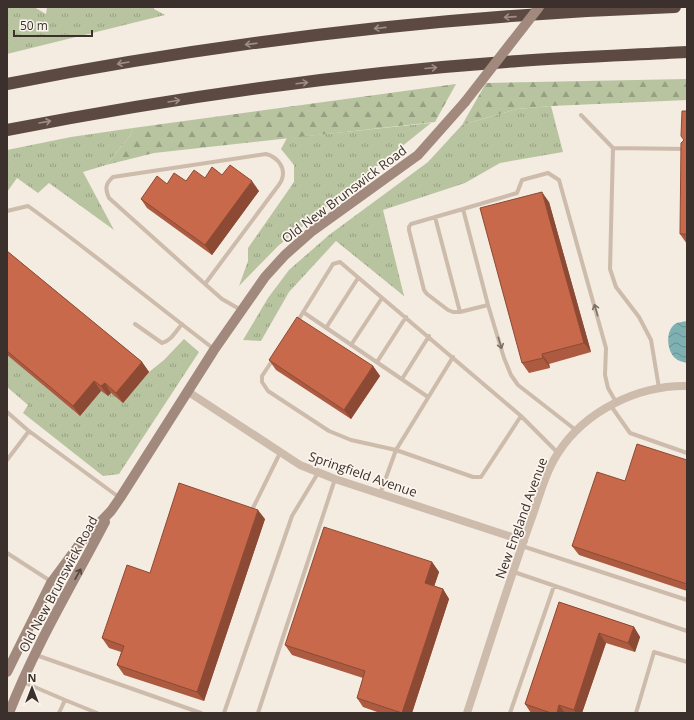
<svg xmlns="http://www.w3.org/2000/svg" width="694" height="720" viewBox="0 0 694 720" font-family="'Open Sans',sans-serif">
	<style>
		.grass { fill: url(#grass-tufts) }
		.forest { fill: url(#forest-firs) }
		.water { fill: url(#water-waves) }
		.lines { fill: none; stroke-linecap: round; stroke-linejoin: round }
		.service { stroke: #cdbbac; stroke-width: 4 }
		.minor { stroke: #cdbbac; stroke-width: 8 }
		.secondary { stroke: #a18a7d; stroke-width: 10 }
		.motorway { stroke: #5c4a42; stroke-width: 12 }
		.secondary-bridge { stroke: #a18a7d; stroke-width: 10 }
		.wall { fill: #ac5a40 }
		.shaded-wall { fill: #8c4a34 }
		.building { fill: #c8694b; stroke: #8c4a34 }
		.oneway { stroke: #9c8e87 }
		.oneway2 { stroke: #7d6f65 }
		.oneway3 { stroke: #544640 }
		.labels { text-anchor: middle; stroke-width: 3.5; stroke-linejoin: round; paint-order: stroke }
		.street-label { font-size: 13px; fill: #3b302b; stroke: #fbf5ee }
	</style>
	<defs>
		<pattern id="grass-tufts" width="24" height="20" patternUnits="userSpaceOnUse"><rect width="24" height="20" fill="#b8c4a0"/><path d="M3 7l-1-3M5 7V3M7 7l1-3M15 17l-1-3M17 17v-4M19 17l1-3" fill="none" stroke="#97a083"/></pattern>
		<pattern id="forest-firs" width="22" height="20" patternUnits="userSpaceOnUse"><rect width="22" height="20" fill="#b8c4a0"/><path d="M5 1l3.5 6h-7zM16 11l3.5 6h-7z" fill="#97a083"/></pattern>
		<pattern id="water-waves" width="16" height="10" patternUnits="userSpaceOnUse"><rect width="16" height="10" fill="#7fb0b2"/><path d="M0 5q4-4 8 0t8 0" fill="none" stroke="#699091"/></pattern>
	</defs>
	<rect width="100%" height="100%" fill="#f4ebe1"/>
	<path class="grass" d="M7 7H34L46 14 47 7H154V9L165 15 7 54Z
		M551 106 563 152 500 163 465 183 383 210 404 296 336 241 289 292 261 341 243 340 268 298 289 270 329 235 428 162 462 125 517 109Z
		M431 123 278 246 239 286 248 261V248L294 182V165L281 149 287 138Z
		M133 128 130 136 106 165 83 172 114 230 49 183 38 193 17 178 7 192V150L71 137Z
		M184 339 199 352 119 474 103 476 23 413 28 405 7 387V355L80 416 101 391 108 396 111 393 123 402 149 372 164 360Z"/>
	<path class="forest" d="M687 79V100L551 106 517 109 462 125 486 83Z
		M456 84 435 122 154 153 106 165 130 136 133 128Z"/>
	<path class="water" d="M687 321V363C683 362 678 361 675 358 667 351 665 331 675 324 678 322 683 322 687 321Z"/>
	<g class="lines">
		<path class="service" d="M581 115 613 148
			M463 209 517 193 522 180 548 173 559 180 606 348 605 375 608 388 616 402
			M7 211 28 206C92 252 152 302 214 349
			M435 217 460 312
			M205 284 275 190C277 187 281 183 282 179 286 167 277 157 266 154L113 177C105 184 105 189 109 198L205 284 222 299 241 310
			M488 305 460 312H453L448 310 427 294 424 290 409 230V227L411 224 463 209 488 305 504 358 511 375 518 385 577 431
			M303 312 428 397
			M297 322 333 264 340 262 521 416 558 453
			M135 324 162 343C171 341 176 331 182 324
			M326 328 358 278
			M351 345 382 298
			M274 358 262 376V382L268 391 329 431 351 440 396 450 473 477H481L521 416
			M377 362 406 317
			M402 379 429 336
			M659 388 651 340 639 317 616 287 610 269 613 148 687 149
			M611 406 630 433 687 453
			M7 412 31 433
			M7 460 29 431 120 498
			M380 494 396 450 453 357
			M252 510 280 453
			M522 546 687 600
			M7 553 52 582 58 605
			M514 572 687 631
			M36 655 201 713
			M23 682 65 700 59 713
			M65 700 97 713
			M224 713 292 516 318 473
			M258 713 335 479
			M510 713 554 586
			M636 713 654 652 687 662"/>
		<path class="minor" d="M187 391 300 465 335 479 524 541
			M467 713C488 649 508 584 531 520 539 498 545 473 558 453 585 411 638 385 687 386"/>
		<path class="secondary" d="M7 672 51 583 82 541 111 511 120 498 214 350 265 277 285 255 311 232 418 155 465 102
			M9 713C35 646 72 585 105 522"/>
		<path class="motorway" d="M7 84C227 41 451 15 675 7
			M7 130C176 97 347 73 519 61 575 57 631 55 687 52"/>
		<path class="secondary-bridge" d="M465 102 539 7"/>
	</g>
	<path class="wall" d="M687 111V244L680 234 684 140Z
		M222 175 259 191 212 255 147 208 141 199 167 184 186 181Z
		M549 202 591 352 549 364 550 368 529 373 522 363Z
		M7 251 142 362 149 372 123 403 111 393 108 396 101 391 80 416 7 355Z
		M269 360 373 366 380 376 351 419 276 370Z
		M687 460V591L579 555 572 546 625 481Z
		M265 519 204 701 124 675 117 665 121 652 109 648 102 638 150 573Z
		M432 562 439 572 434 586 443 589 449 599 412 713H380L363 707 357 698 363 678 292 655 285 645Z
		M559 602 634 627 640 637 635 652 606 643 582 713H531L525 704Z"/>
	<path class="shaded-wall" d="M252 181 259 191 212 255 205 245Z
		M542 192 549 202 591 352 584 343Z
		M542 354 549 364 550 368 543 358Z
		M142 362 149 372 123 403 116 393Z
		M373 366 380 376 351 419 344 410Z
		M94 381 101 391 80 416 73 406Z
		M105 383 111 393 108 396 101 386Z
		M258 510 265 519 204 701 197 692Z
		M432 562 439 572 432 593 425 583Z
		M443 589 449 599 412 713H402Z
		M634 627 640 637 635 652 628 643Z
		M599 633 606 643 582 713H576L574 710Z
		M559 705 565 713H557Z"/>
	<path class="building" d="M682 111H687V234H680L681 143 684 140 681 136Z
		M230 165 252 181 205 245 141 199 157 176 167 184 174 173 186 181 194 170 205 178 212 167 222 175Z
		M542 192 584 343 542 354 543 358 522 363 480 208Z
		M7 251 142 362 116 393 105 383 101 386 94 381 73 406 7 351Z
		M297 317 373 366 344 410 269 360Z
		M637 444 687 460V584L572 546 597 472 625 481Z
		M179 483 258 510 197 692 117 665 124 646 102 638 127 565 150 573Z
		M324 527 432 562 425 583 443 589 402 713 357 698 365 671 285 645Z
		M559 602 634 627 628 643 599 633 574 710 559 705 557 713H551L525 704Z"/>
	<defs><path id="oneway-shaft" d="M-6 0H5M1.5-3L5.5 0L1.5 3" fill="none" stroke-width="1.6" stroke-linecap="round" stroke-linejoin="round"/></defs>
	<g class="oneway">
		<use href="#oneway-shaft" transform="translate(510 17) rotate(176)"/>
		<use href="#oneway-shaft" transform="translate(380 28) rotate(174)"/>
		<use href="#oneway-shaft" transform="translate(251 44) rotate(173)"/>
		<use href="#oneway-shaft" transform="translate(123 63) rotate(170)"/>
		<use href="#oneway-shaft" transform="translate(431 68) rotate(-5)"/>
		<use href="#oneway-shaft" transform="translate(302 83) rotate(-7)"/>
		<use href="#oneway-shaft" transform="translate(174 101) rotate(-9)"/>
		<use href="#oneway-shaft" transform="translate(45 122) rotate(-10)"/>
	</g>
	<g class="oneway2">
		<use href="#oneway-shaft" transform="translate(596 310) rotate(-106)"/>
		<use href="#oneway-shaft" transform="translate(500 343) rotate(73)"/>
	</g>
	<use class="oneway3" href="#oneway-shaft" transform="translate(78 574) rotate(-61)"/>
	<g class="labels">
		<g class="street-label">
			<text transform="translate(344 194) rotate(-37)" y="5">Old New Brunswick Road</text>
			<text transform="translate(363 474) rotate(19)" y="5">Springfield Avenue</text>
			<text transform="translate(521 518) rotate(-70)" y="5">New England Avenue</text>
			<text transform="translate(58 584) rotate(-62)" y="5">Old New Brunswick Road</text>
		</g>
	</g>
	<rect width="694" height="720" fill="none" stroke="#3b302b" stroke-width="16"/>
	<g transform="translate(32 688)" stroke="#fbf5ee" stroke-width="3" paint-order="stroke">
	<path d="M0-3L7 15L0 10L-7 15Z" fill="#3b302b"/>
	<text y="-6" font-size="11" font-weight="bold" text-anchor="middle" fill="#3b302b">N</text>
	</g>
	<path d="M14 30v6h78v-6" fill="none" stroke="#3b302b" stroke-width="2"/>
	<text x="20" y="30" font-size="12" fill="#3b302b" stroke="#fbf5ee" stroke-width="3" paint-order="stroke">50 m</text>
</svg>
